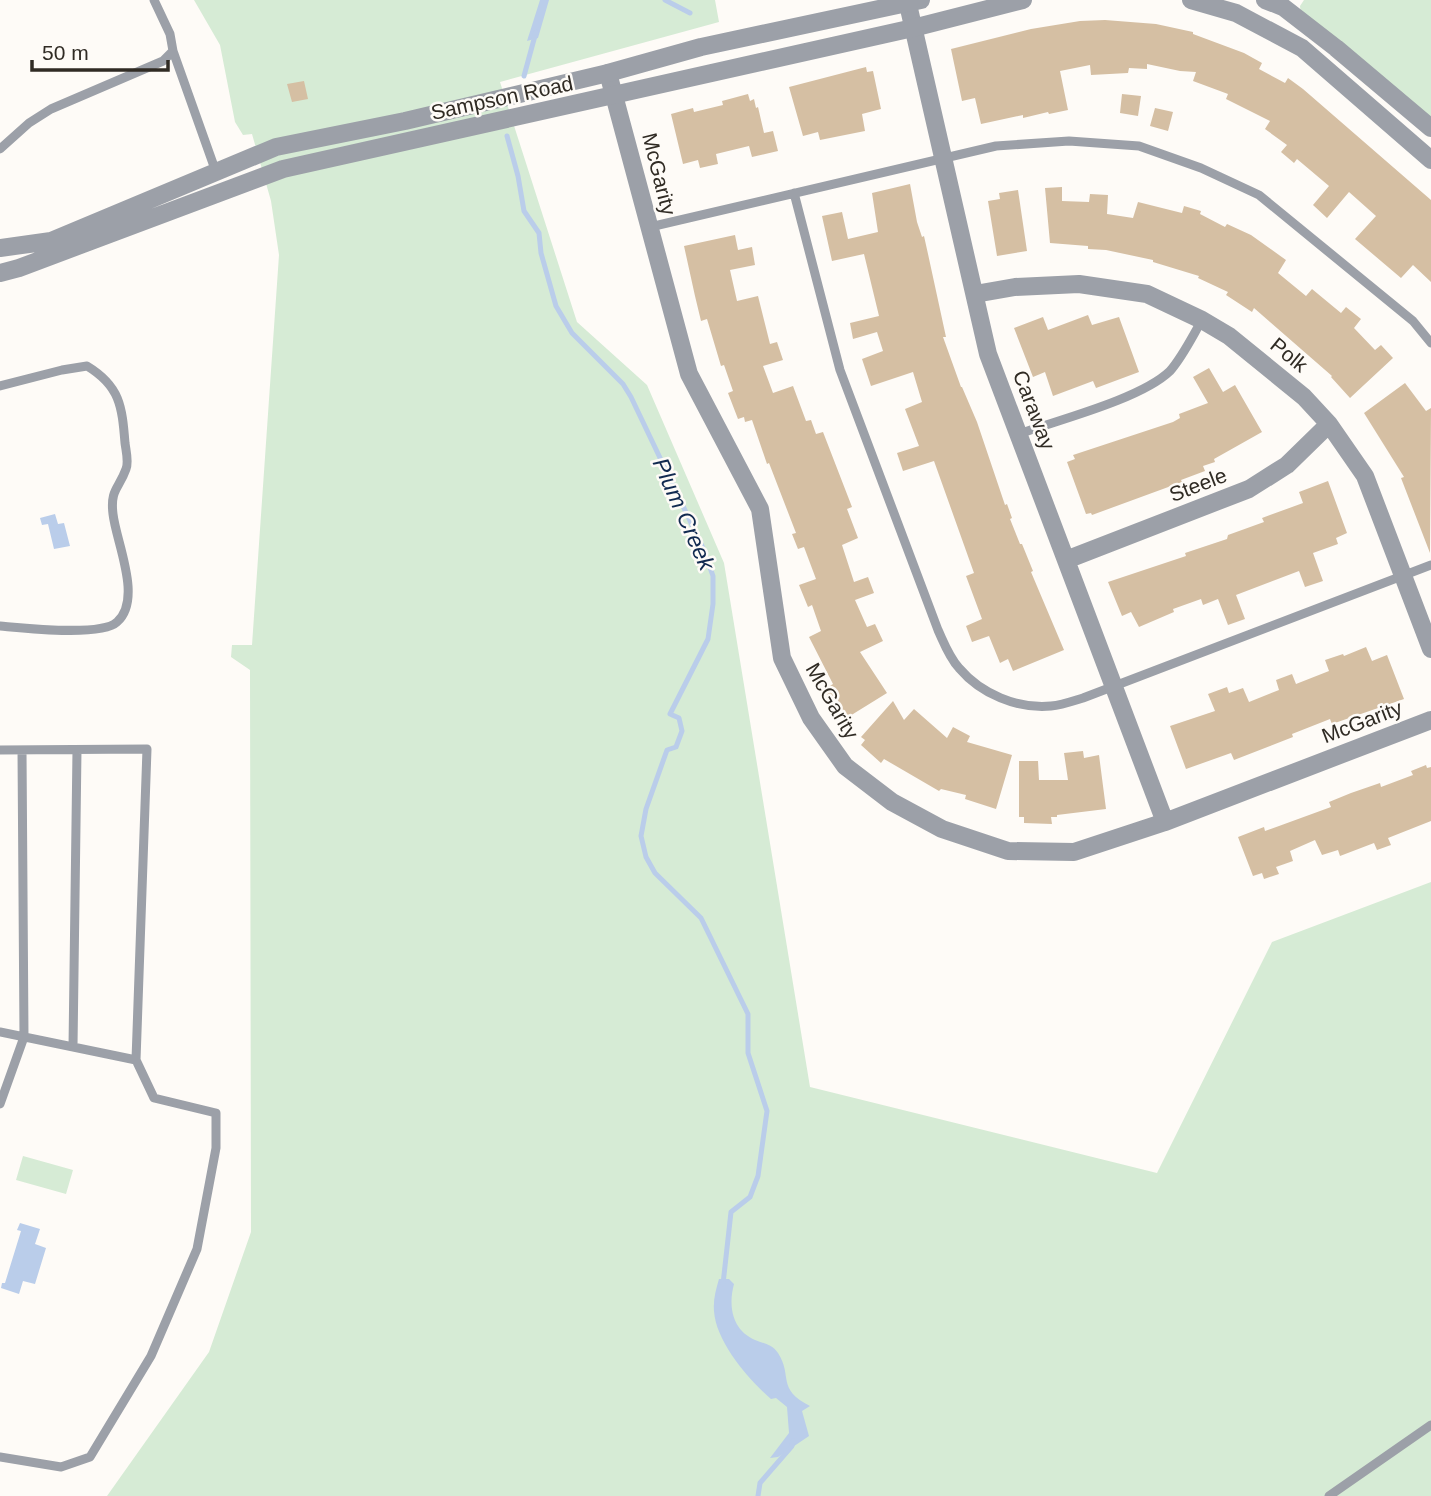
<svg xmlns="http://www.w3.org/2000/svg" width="1431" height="1496" viewBox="0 0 1431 1496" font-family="Helvetica,sans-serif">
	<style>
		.green { fill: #d6ebd5 }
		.water { fill: #bacdea }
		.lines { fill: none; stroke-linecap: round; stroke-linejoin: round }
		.stream { stroke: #bacdea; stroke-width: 5 }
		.building { fill: #d5bfa3 }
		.service { stroke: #9ca0a8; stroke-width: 9 }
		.minor { stroke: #9ca0a8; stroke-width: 18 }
		.tertiary { stroke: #9ca0a8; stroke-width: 18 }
		.labels { text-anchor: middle; stroke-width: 5; stroke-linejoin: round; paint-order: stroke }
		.street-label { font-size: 21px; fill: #302b24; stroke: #fefbf7 }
		.water-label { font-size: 23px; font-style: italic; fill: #112a50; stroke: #fefbf7 }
	</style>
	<rect width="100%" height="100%" fill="#fefbf7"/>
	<path class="green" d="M194 0H715L719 22 500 82 577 322 647 385 724 563 810 1087 1157 1173 1272 942 1431 882V1496H107L209 1352 251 1232 250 670 231 657 232 645H252L279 255 271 201 252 134 243 135 235 122 220 45Z
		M1304 0H1431V123L1301 14 1300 6Z
		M23 1156 73 1170 66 1194 16 1180Z"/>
	<path class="water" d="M540 0H549L538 38 527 41Z
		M55 514 58 524 64 523 70 546 54 549 48 524 42 525 40 518Z
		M20 1223 40 1229 35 1244 46 1248 35 1284 23 1281 19 1294 1 1288 2 1283H5L21 1231 17 1230Z
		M719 1279H729L734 1284C728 1306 732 1330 755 1340 764 1344 772 1344 778 1353 793 1376 776 1389 810 1406L802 1411 809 1436 778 1457 770 1458 789 1433 787 1407 776 1398 771 1399C748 1379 716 1342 714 1311 713 1300 716 1289 719 1279Z"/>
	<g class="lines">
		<path class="stream" d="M665 0 690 13
			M524 76 536 32
			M507 136 518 176 524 211 539 233 541 253 556 306 572 333 623 384 631 397 703 548 713 576V604L708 639 670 714 679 718 682 731 676 747 667 750 646 809 641 836 646 857 655 873 701 918 748 1014V1053L767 1111 758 1176 750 1197 731 1212 723 1284
			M758 1496 760 1483 792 1446 793 1441"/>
	</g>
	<path class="building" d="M1105 20 1156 24 1193 32V34L1244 53 1262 63 1259 69 1285 83 1288 78 1303 89 1431 200V282L1413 265 1401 278 1355 239 1376 216 1349 192 1327 218 1313 205 1329 186 1297 159 1294 163 1281 152 1287 145 1265 129 1270 121 1226 99 1228 94 1193 81 1196 72 1180 71 1147 64V69L1129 68 1128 73 1091 75 1090 65 1060 71 1068 110 1049 114 1048 112 1023 118V115L981 124 975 98 962 101 951 49 1031 29 1080 21Z
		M866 67 867 72 873 71 881 109 862 114 865 131 820 140 818 132 803 136 789 87Z
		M304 81 308 99 292 102 287 84Z
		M748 94 750 101 754 99 756 108 758 107 764 133 773 131 778 151 752 157 749 146 716 154 718 164 700 168 698 160 683 164 671 114 693 108 694 112 723 105 722 101Z
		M1122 94 1141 96 1138 116 1120 113Z
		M1155 108 1173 112 1168 131 1150 126Z
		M910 184 917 222 922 237 924 236 928 254 946 337H943L961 387H962L977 422 1005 505 1007 504 1012 518 1010 519 1020 544H1022L1033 571 1031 572 1064 650 1013 671 1008 659 1000 663 989 636 972 642 966 626 982 619 966 576 974 573 934 461 903 471 897 453 919 446 905 409 922 402 913 372 871 386 862 359 883 351 877 332 853 339 850 323 879 316 864 254 832 261 822 216 842 212 848 239 878 232 872 193Z
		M1062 187V201L1089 202 1090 194 1108 195 1107 214 1133 218 1138 202 1182 213 1184 206 1201 211 1200 214 1225 227 1227 224 1251 235 1286 260 1278 273 1306 296 1312 289 1341 313 1346 307 1361 319 1354 328 1375 350 1381 345 1393 358 1350 398 1331 377 1332 376 1254 308 1252 312 1226 295 1228 292 1198 278 1199 276 1153 262V260L1106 250 1088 249V246L1050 243 1045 188Z
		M1018 190 1027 251 997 256 988 201 1000 199 999 193Z
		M735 235 738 250 752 247 755 265 730 270 737 301 758 296 770 344 777 342 783 360 763 366 773 393 793 386 806 421 811 420 816 434 823 432 852 507 847 509 858 538 842 545 854 582 868 577 874 593 855 600 867 627 875 624 883 641 860 652 887 693 845 719 836 704 832 707 822 691 833 684 809 637 821 631 812 605 808 607 799 585 816 579 804 547 798 549 792 534 796 533 769 463 767 464 752 420 745 422 744 417 738 419 728 393 733 391 724 365 721 366 707 319 701 321 695 296 684 246Z
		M1088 315 1092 325 1119 317 1139 372 1096 388 1093 381 1053 396 1045 372 1033 377 1014 328 1043 317 1048 330Z
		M1209 368 1223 392 1235 385 1262 432 1214 459 1215 462 1203 466 1205 471 1181 480 1182 482 1092 515 1091 513 1086 514 1067 462 1075 459 1073 455 1173 422 1180 418 1179 414 1208 403 1193 377Z
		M1405 383 1426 411 1431 408 1430 553 1401 478 1404 477 1364 413Z
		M1328 481 1347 533 1336 538 1338 544 1313 553 1323 581 1305 587 1299 571 1236 595 1245 619 1228 625 1218 599 1203 605 1201 599 1173 609 1174 612 1139 627 1131 612 1122 616 1108 582 1186 556 1185 553 1227 539 1228 535 1264 522 1262 518 1303 503 1299 492Z
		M1366 647 1372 661 1387 655 1404 699 1332 724 1330 719 1325 721 1292 734 1293 737 1234 760 1231 753 1186 769 1170 726 1215 711 1208 694 1227 687 1229 693 1243 688 1249 702 1279 690 1276 680 1292 674 1296 684 1329 671 1325 660 1343 654 1344 656Z
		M893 701 904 720 914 709 947 738 953 727 970 736 967 742 1012 755 996 809 965 799 966 795 941 789 939 791 884 759 881 763 861 745 865 740 861 737Z
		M1083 751 1084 758 1099 755 1106 809 1057 815V817H1051L1052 824 1024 823V817H1019V761H1038L1039 780H1068L1064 753Z
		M1426 765 1427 768 1431 767V821L1388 838 1391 845 1377 850 1374 843 1340 856 1338 850 1322 855 1315 840 1290 851 1293 861 1276 867 1279 874 1264 879 1262 873 1253 876 1238 837 1264 827 1265 831 1279 826 1331 807 1329 802 1351 793 1380 783 1381 787 1413 775 1411 771Z"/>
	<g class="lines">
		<path class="service" d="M173 51 216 172
			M0 149 29 123 51 109 163 61 173 51 170 34 154 0
			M794 193 840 370 938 630C944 643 949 657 959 668 981 694 1017 709 1051 706 1062 705 1073 701 1083 698L1431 565
			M650 227 996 146 1069 141 1139 146 1201 168 1259 195 1413 321 1431 343
			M0 386 62 370 87 366C120 386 122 406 125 443 126 451 129 462 126 469 119 489 110 489 113 514 116 542 143 599 117 622 101 637 23 628 0 626
			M1019 434C1058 420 1141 399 1170 371 1183 356 1192 337 1202 320
			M0 750 147 749 136 1060 154 1098 216 1113V1148L197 1249 151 1356 90 1457 61 1467 0 1457
			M0 1032 136 1060
			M73 1047 77 750
			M0 1104 24 1037 22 750
			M1329 1496 1431 1425"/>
		<path class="minor" d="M907 0 988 354 1165 822
			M608 73 689 374 760 509 782 658 811 718 845 766 892 802 942 829 1008 851 1074 852 1165 822 1431 720
			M975 294 1015 287 1079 284 1147 294 1202 320 1229 336 1304 397 1329 424 1365 476 1431 649
			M1066 560 1249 489 1287 465 1329 424"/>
		<path class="tertiary" d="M1191 0 1236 13 1302 48 1431 160
			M1265 0 1283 7 1336 48 1431 128
			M0 248 51 241 276 147 405 121 608 73 701 47 921 0
			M0 273 19 268 283 169 913 28 1023 0"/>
	</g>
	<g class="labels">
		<g class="street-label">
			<text transform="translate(502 98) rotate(-12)" y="7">Sampson Road</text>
			<text transform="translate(659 174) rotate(76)" y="7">McGarity</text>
			<text transform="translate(1289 355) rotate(39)" y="7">Polk</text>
			<text transform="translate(1034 410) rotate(69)" y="7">Caraway</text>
			<text transform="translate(1198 485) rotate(-21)" y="7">Steele</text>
			<text transform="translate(832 701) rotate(60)" y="7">McGarity</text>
			<text transform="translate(1362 722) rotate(-21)" y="7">McGarity</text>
		</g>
		<g class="water-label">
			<text transform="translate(684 514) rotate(66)" y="8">Plum Creek</text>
		</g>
	</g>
	<path d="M32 60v10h136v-10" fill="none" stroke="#302b24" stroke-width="3.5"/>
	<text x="42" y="60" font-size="21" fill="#302b24" stroke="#fefbf7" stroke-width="5" paint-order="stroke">50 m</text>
</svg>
